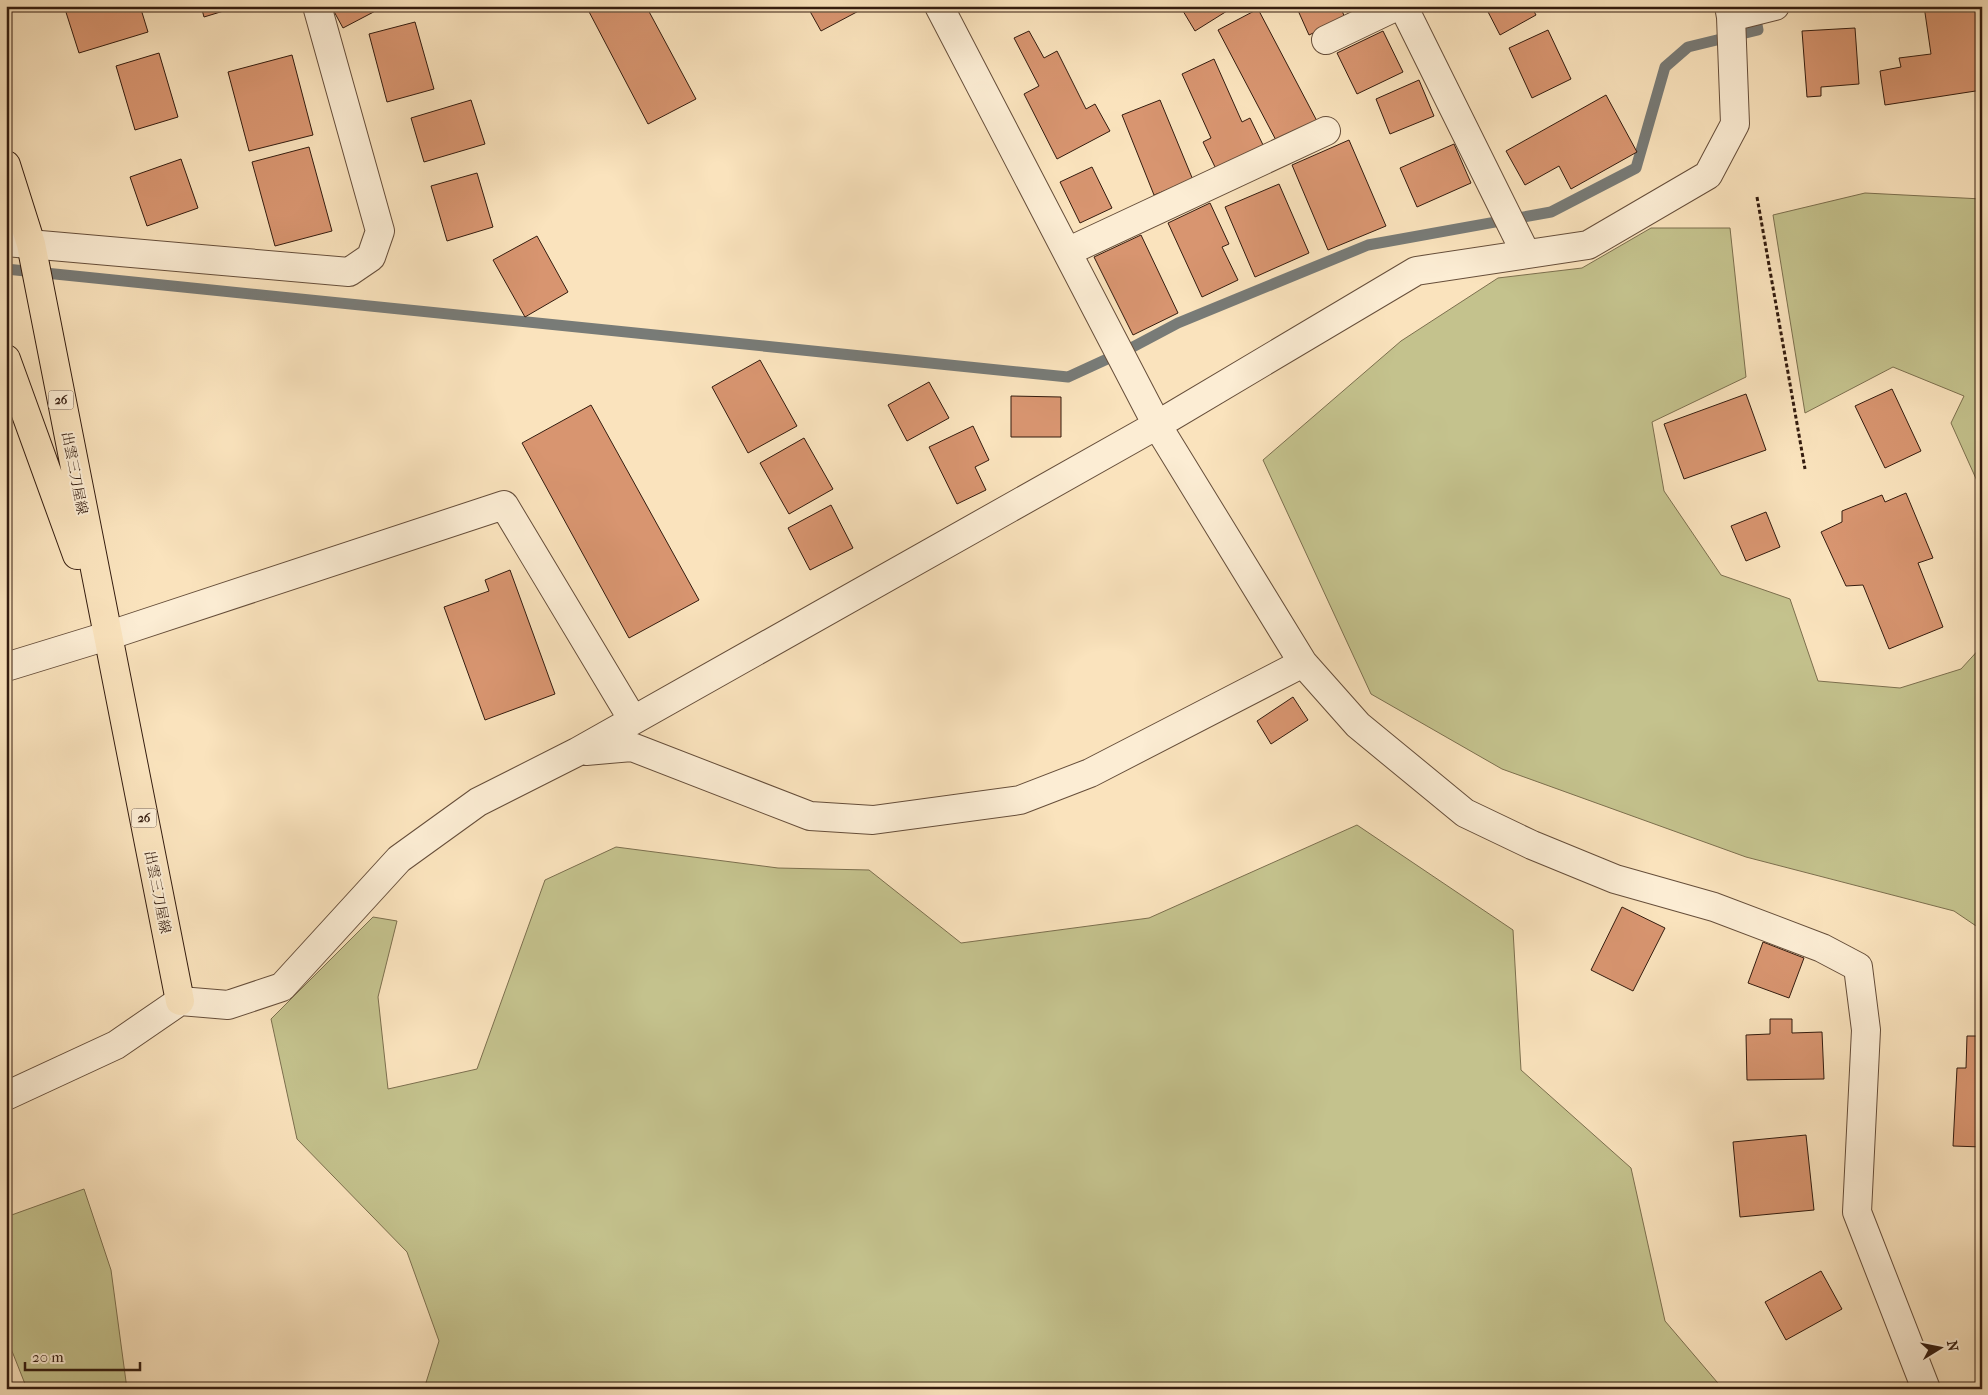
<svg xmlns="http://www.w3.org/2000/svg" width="1988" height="1395" viewBox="0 0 1988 1395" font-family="'IM FELL French Canon','Noto Serif JP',serif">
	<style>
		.green { fill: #c4c28d; stroke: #7c6f4e }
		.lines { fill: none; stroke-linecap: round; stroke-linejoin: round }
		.stream { stroke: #787b77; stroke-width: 11 }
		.building { fill: #d89570; stroke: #341c0f }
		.minor-casing { stroke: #664e3a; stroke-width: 30 }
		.major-casing { stroke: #341c0f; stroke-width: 30 }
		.path { stroke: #341c0f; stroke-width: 3; stroke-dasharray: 4 2.5; stroke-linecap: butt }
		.minor { stroke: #fcedd4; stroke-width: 28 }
		.major { stroke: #fae3bd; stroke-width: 28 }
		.labels { text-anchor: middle; stroke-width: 4; stroke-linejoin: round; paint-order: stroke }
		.shield { fill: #fcedd4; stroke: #705b4a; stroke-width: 1 }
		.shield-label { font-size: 12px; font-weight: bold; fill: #341c0f }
		.street-label { font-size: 14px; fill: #341c0f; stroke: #fcedd4 }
	</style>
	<rect width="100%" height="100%" fill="#fae3bd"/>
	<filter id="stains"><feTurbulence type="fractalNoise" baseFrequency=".004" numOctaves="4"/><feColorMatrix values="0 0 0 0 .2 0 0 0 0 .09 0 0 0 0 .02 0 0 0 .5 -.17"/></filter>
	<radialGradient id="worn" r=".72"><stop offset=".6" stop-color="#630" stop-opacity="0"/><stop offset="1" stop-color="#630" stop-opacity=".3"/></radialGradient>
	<path class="green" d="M1865 193 1982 199V492L1951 423 1964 396 1893 367 1805 413 1773 215Z
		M1651 228H1730L1746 377 1652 422 1664 491 1721 575 1790 599 1818 681 1900 688 1961 669 1982 646V930L1954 911 1746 857 1502 769 1371 694 1263 460 1401 341 1498 278 1582 268Z
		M1357 825 1513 930 1521 1070 1631 1168 1665 1321 1723 1389H424L439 1341 407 1252 297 1139 271 1019 373 917 397 921 378 997 388 1089 477 1069 545 880 616 847 778 868 869 870 961 943 1149 918Z
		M84 1189 111 1270 127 1389H27L6 1336V1217Z"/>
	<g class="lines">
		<path class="stream" d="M6 269 1068 377 1129 349 1178 323 1368 245 1551 212 1636 168 1665 67 1688 47 1758 30 1754 9"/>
	</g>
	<path class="building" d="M64 6H140L148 32 79 53Z
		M201 6H240L204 17Z
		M331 6H385L343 28Z
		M586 6H646L696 99 648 124Z
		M807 6H868L821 31Z
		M1180 6H1235L1195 31Z
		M1296 6H1340L1345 18 1309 35Z
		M1485 6H1531L1536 15 1500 35Z
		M1924 6H1982V90L1885 105 1880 71 1901 67 1899 58 1931 54Z
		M1258 9 1318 123 1278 144 1218 30Z
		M415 22 434 89 387 102 369 34Z
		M1855 28 1859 84 1821 87V96L1807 97 1802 31Z
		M1548 30 1571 79 1532 98 1509 48Z
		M1029 31 1044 58 1057 51 1086 109 1095 104 1110 131 1057 159 1024 94 1039 86 1014 38Z
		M1383 31 1403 72 1357 94 1337 53Z
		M159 53 178 117 135 130 116 66Z
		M292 55 313 135 249 151 228 72Z
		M1214 59 1242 122 1250 118 1264 147 1216 169 1203 142 1211 138 1182 74Z
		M1419 80 1434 116 1390 134 1376 99Z
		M1606 95 1637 152 1571 189 1559 166 1525 185 1506 151Z
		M471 100 485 144 424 162 411 118Z
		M1160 100 1193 180 1154 195 1122 115Z
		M1349 140 1386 226 1328 250 1292 165Z
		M1454 144 1471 183 1417 207 1400 168Z
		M309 147 332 231 275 246 252 162Z
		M181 159 198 208 147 226 130 177Z
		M1092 167 1112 208 1080 223 1060 182Z
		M477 173 493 227 447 241 431 186Z
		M1279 184 1309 253 1255 277 1225 207Z
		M1210 203 1229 244 1222 247 1238 280 1202 297 1168 223Z
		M1141 235 1178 313 1133 335 1094 257Z
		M537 236 568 292 525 317 493 260Z
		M760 360 797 426 748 453 712 387Z
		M929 382 949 418 907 441 888 405Z
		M1892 389 1921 451 1885 468 1855 406Z
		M1746 394 1766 450 1684 479 1664 424Z
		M1011 396 1061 397V437H1011Z
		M591 405 699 600 629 638 522 443Z
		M973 426 989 460 975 467 986 490 957 504 929 447Z
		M804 438 833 489 789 514 760 463Z
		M1906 493 1933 558 1918 563 1943 627 1889 649 1863 585 1846 586 1821 532 1842 522V511L1882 495 1885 502Z
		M831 505 853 548 810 570 788 528Z
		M1766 512 1780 547 1746 561 1731 526Z
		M510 570 555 694 485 720 444 607 489 591 485 580Z
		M1293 697 1308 720 1271 744 1257 721Z
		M1622 907 1665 928 1633 991 1591 970Z
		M1763 942 1804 958 1789 998 1748 983Z
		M1770 1019H1792V1033L1822 1032 1824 1079 1747 1080 1746 1035 1770 1034Z
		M1967 1036H1982V1147L1953 1146 1957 1068H1966Z
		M1806 1135 1814 1210 1740 1217 1733 1142Z
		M1821 1271 1842 1309 1786 1340 1765 1302Z"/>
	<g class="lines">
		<g class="minor-casing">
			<path id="minor" d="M939 6 1157 425 1303 663 1358 725 1465 813 1532 845 1615 879 1714 907 1822 948 1858 967 1866 1030 1857 1212 1926 1389
				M1403 6 1526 254
				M1731 17 1775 6
				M1326 40 1397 6
				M6 242 349 272 371 257 380 231 317 6
				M1067 252 1326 131
				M6 667 107 636 504 505 633 720
				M586 751 632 747 810 816 873 820 1020 800 1090 773 1303 663
				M6 1096 116 1045 180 1001 228 1005 282 987 399 859 478 802 577 752 1157 425 1416 271 1588 245 1708 175 1735 124 1731 17 1729 6"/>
		</g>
		<g class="major-casing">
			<path id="major" d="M6 165 31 244 180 1001
				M6 359 77 555"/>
		</g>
		<path class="path" d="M1757 197 1805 469"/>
		<use href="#minor" class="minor"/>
		<use href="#major" class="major"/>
	</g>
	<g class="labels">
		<g class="shield">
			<rect x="48.5" y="390.5" width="25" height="19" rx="4"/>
			<rect x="131.5" y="808.5" width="25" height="19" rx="4"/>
		</g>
		<g class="shield-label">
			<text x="61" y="404">26</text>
			<text x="144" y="822">26</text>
		</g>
		<g class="street-label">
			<text transform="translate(75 473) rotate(79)" y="5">出雲三刀屋線</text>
			<text transform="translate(158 892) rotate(79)" y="5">出雲三刀屋線</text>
		</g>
	</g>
	<rect width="1988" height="1395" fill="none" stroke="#fae3bd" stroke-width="25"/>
	<rect x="8" y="8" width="1973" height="1380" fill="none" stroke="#341c0f" stroke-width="2.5"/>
	<rect x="12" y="12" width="1963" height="1370" fill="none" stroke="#341c0f"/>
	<g transform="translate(1940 1348) rotate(80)" stroke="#fcedd4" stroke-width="4" paint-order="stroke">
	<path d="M0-4L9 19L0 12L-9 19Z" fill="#341c0f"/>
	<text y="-8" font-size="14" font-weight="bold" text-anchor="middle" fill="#341c0f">N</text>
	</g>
	<path d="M25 1362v8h115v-8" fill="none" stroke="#341c0f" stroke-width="2.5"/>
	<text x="32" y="1362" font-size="15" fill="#341c0f" stroke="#fcedd4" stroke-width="4" paint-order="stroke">20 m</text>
	<rect width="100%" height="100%" filter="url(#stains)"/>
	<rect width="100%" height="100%" fill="url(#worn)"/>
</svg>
